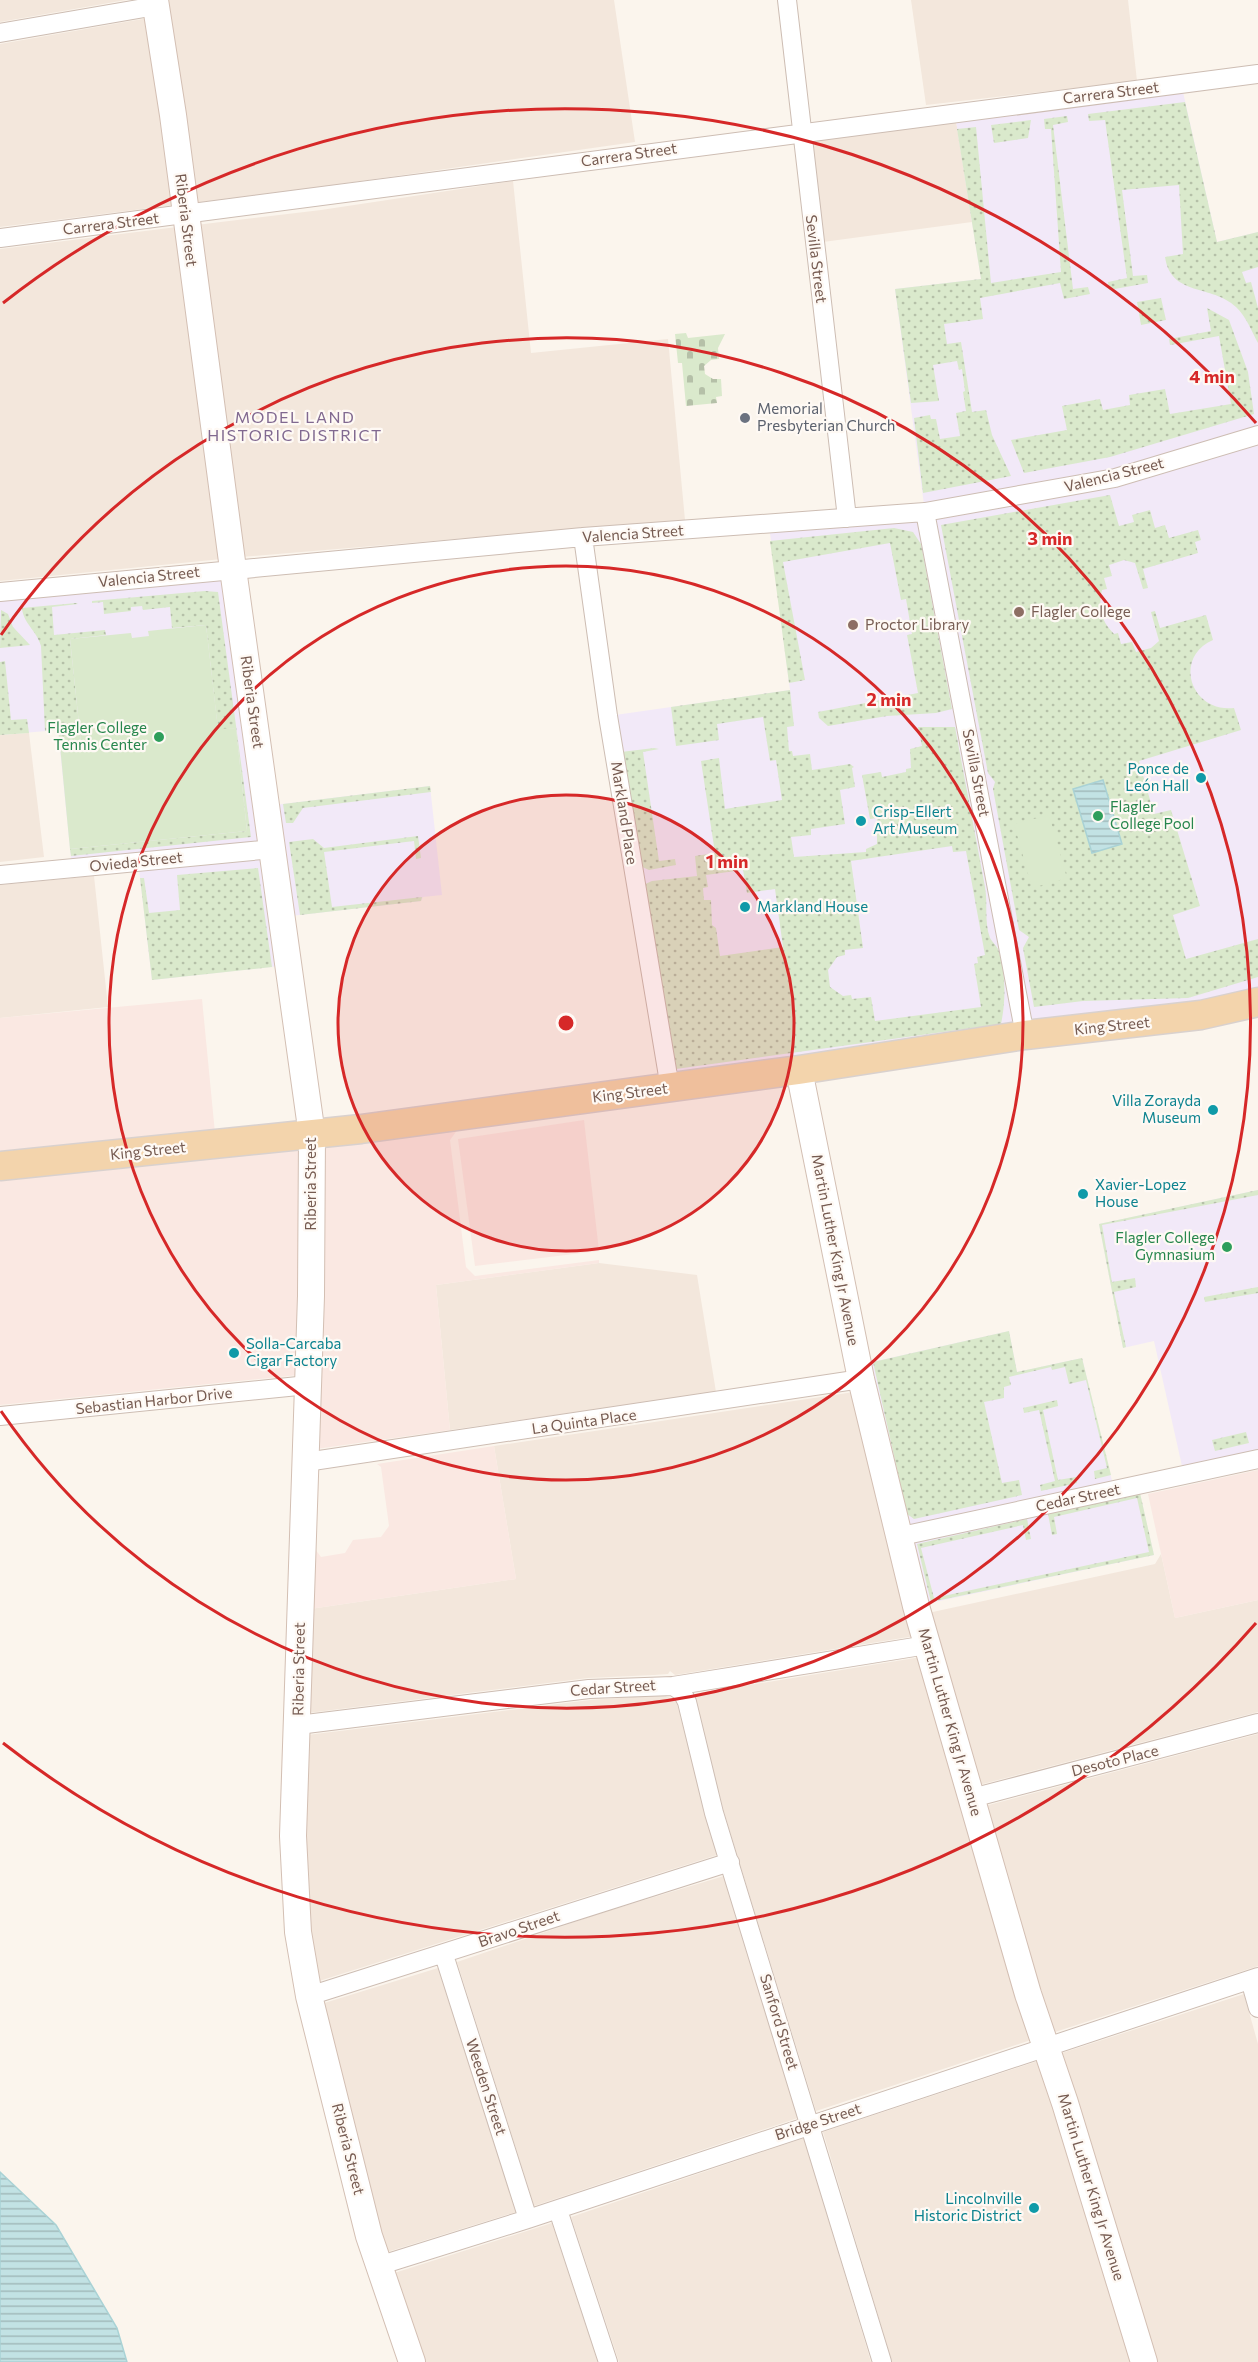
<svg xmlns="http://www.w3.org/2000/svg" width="1258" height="2362" viewBox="0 0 1258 2362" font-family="Commissioner,sans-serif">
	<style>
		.residential { fill: #f3e7dc }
		.commercial { fill: #fae8e2 }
		.education { fill: #f2e9f8 }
		.grass { fill: url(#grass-dots); fill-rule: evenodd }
		.cemetery { fill: url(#cemetery-stones) }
		.pitch { fill: #dae9cc }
		.water { fill: url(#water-rules); stroke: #a9d2d5; stroke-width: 1.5 }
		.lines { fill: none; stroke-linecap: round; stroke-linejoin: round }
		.street-casing { stroke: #cdbdb3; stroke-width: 20 }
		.secondary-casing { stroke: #d3bfb3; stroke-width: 28 }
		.primary-casing { stroke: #d9d1ce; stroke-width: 31 }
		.street { stroke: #fff; stroke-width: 18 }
		.secondary { stroke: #fff; stroke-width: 26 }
		.primary { stroke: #f3d4ac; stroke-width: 28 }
		.ring { fill: none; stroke: #d62828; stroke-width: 3 }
		.worship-dot { fill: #6b7280; stroke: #fef9f4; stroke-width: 2 }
		.education-dot { fill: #8d6e63; stroke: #fef9f4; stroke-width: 2 }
		.leisure-dot { fill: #2e9e5b; stroke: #fef9f4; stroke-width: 2 }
		.culture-dot { fill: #0f9aa8; stroke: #fef9f4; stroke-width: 2 }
		.labels { text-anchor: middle; stroke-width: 4.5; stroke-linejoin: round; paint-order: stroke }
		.street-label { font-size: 15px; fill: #765b51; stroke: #fef9f4 }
		.worship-label { font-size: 15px; fill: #5b616d; stroke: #fef9f4; text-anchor: start }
		.education-label { font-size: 15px; fill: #785e54; stroke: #fef9f4; text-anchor: start }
		.leisure-label { font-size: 15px; fill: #27864d; stroke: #fef9f4; text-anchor: end }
		.culture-label { font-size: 15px; fill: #0d838f; stroke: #fef9f4; text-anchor: start }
		.neighbourhood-label { font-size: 16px; letter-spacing: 1.5px; fill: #816990; stroke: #fef9f4 }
		.centre { fill: #d62828; stroke: #fef9f4; stroke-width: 3 }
		.ring-label { font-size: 18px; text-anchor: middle; font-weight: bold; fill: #d62828; stroke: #fef9f4; stroke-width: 4.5; stroke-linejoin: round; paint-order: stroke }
	</style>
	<defs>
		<pattern id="grass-dots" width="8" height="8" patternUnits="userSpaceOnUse" patternTransform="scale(1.5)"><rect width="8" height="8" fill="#dae9cc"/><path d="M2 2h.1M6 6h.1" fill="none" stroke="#b5c0a8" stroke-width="1.8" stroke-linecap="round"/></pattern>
		<pattern id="cemetery-stones" width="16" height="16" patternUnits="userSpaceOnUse" patternTransform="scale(1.5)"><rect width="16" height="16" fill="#dae9cc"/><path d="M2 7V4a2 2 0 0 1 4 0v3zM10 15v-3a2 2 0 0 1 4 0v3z" fill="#b5c0a8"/></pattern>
		<pattern id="water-rules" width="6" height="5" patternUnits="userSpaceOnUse" patternTransform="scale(1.5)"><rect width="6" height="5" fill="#c2e2e4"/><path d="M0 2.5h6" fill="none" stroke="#a2babb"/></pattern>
	</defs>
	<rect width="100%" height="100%" fill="#fbf5ed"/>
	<path class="residential" d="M0 0H126L0 22Z
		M166 0H614L635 142 319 187 193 203Z
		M911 0H1128L1137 81 926 105Z
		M148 18 174 205 0 227V44Z
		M956 121 972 222 823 242 809 141Z
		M513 181 531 353 668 339 685 520 241 557 196 225 321 210Z
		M177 227 222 559 0 581V249Z
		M29 733 44 857 0 862V735Z
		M94 876 108 1007 0 1018V885Z
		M599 1263 697 1275 716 1392 450 1430 436 1285Z
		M854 1392 915 1636 675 1675 670 1671 668 1674 654 1675 588 1678 308 1713 310 1609 516 1579 494 1446Z
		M1161 1554 1175 1618 1258 1600V1712L979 1785 928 1613 1155 1564Z
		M921 1657 1034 2039 816 2111 723 1809 694 1694Z
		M663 1695 675 1700 678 1707 717 1855 316 1982 303 1883 307 1735 590 1700Z
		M1258 1734V1966L1052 2033 985 1806Z
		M724 1876 798 2118 534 2206 457 1962 598 1914Z
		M438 1968 516 2212 384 2253 321 2004Z
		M1244 1994 1258 2044V2362H1154L1059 2054Z
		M1041 2060 1134 2362H892L823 2132Z
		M804 2138 871 2362H619L571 2217Z
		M552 2223 598 2362H422L391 2274Z"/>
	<path class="commercial" d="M202 999 215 1133 0 1155V1018Z
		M584 1120 599 1251 475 1266 458 1139Z
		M458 1129 450 1140 466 1267 475 1276 599 1260V1263L436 1285 450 1430 316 1449 322 1145Z
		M302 1147 299 1375 0 1405V1177Z
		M494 1446 516 1579 310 1609 312 1545 321 1557 345 1553 353 1540 381 1537 389 1526 381 1467 377 1464Z
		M1258 1470V1600L1175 1618 1148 1494Z"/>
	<path class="education" d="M1183 92 1217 242 1258 232V1002L670 1088 608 716 790 690 769 525 925 512 895 289 981 279 956 121Z
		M233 569 266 806 430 786 442 895 423 897 421 901 282 917 289 965 152 980 138 861 72 868 58 730 0 735V592Z
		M1258 1190V1459L1184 1475 1154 1341 1123 1348 1099 1224Z
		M1009 1331 1017 1372 1082 1358 1114 1489 1138 1485 1154 1555 916 1606 859 1365Z"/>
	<path class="grass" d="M1185 102 1217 242 1258 232V267L1242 272 1246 283 1251 282 1258 308V343C1252 332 1246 316 1236 307 1212 284 1171 297 1165 257L1183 254 1179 185 1122 190 1133 276 1147 275 1148 283 1109 290 1108 282 1127 278 1105 120 1089 121 1088 114Z
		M1067 116 1068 122 1053 125 1073 289 1088 287 1090 294 1064 299 1060 283 980 298 983 319 944 324 947 344 961 342 972 412 986 410 992 435 1011 476 923 493 914 418 930 415 931 419H936L940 439 960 436 956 413 966 411 963 392 965 391 962 369 959 370 957 361 933 365 939 401 911 403 895 289 981 279 957 129 976 127 991 283 1061 272 1051 129H1045L1044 119Z
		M1031 120 1028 138 994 143 991 125Z
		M1161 298 1166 320 1141 325 1137 302Z
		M1207 308 1229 320 1248 372 1254 414 1110 457 1024 473 1011 440 1067 430 1062 406 1100 399 1103 410 1130 405 1129 395 1165 389 1170 414 1231 404 1219 336 1170 345 1169 339 1211 331Z
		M1110 495 1119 526 1134 522 1132 515 1150 510 1155 528 1165 525 1169 538 1198 530 1201 540 1195 542 1198 553 1143 569 1148 588 1143 589 1135 563 1124 560 1109 565 1112 576 1104 578 1107 589 1102 590C1098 608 1101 621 1114 634L1118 633 1121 644 1132 642 1136 652 1151 648 1159 641 1151 612 1155 611 1160 628 1206 615 1213 640C1173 657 1190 713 1234 708L1241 730 1139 761 1154 814 1171 810 1200 906 1173 915 1186 959 1258 939V977L1188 998 1083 1001 1034 1007 1023 948 1029 937 1019 930 993 789 995 782 988 773 941 525Z
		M894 528 913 532 921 544 952 709 936 713 887 716 828 726 819 718 818 712 918 693 907 635 912 634 906 599 901 600 890 543 783 562 805 680 789 683 770 541Z
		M205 591 218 592 251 837 71 856 70 849 247 831 236 728 218 730 206 625 172 628 170 607 143 610 142 606 131 607V611L104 614 103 602 92 603V601Z
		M76 603 78 604 52 607 54 635 105 630 106 635 70 639 81 743 60 746 58 730 45 731 41 646C37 631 23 623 22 608Z
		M1 610 8 614 13 627 30 645 0 648Z
		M5 661 11 720 27 719 29 733 0 735V662Z
		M790 690 794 726 787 727 789 751H792L793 756 810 754 812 770 850 764 854 767 852 768 855 787 840 790 845 824 811 829V835L791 837 794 857 866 852V849L877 844V818L870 819 862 775 881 772 882 777 906 772V769L911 768 910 749 922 746 918 727H955L985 887C988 904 984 921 990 938 992 942 996 945 998 949 1006 973 1006 1000 1001 1024L676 1069 643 885 652 881 697 876 695 856 715 853 701 761 719 758 725 809 782 800 776 760 770 761 763 717 717 724 719 740 676 746 671 707ZM952 846 953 852 966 851 985 955 977 957 978 963 974 964 981 1007 875 1021 871 997 852 999 851 995 843 996 830 987 828 970 837 957 845 955V950L863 948 851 861ZM743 870 747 893 775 889 783 947 720 956 716 928 712 925 711 900H704L703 888 708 887 706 875Z
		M654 748 659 749 643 752 659 861 675 859 676 865 649 870 640 866 621 752Z
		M430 786 431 792 303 808 293 823H286L283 804Z
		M418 836 421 858 416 859 414 841 324 852 332 907 422 897 421 901 300 915 289 842 313 839 324 848Z
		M258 868 272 967 152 980 140 878H144L149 913 180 910 177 875Z
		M1258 1190V1195L1102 1225 1112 1282 1135 1278 1136 1287 1114 1292 1126 1347 1123 1348 1099 1224Z
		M1258 1287V1293L1205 1302 1204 1297Z
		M1009 1331 1017 1372 1082 1358 1111 1475 1095 1479 1094 1471 1107 1468 1086 1380 1069 1384 1065 1367 1052 1370 1051 1367 1009 1377 1011 1385 1004 1387V1398L984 1402 1002 1483 1019 1480 1022 1495 914 1519 907 1514 873 1362Z
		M1057 1400 1058 1406 1043 1410 1058 1480 1076 1477 1077 1483 1041 1491 1040 1485 1055 1481 1039 1410 1024 1413 1023 1408Z
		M1246 1432 1249 1443 1215 1451 1212 1440Z
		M1140 1493 1154 1555 931 1602 917 1544 1027 1519 1031 1539 1026 1540 1023 1525 921 1548 934 1598 1149 1552 1137 1498 1054 1517 1057 1534 1052 1535 1048 1514Z"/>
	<path class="cemetery" d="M686 333 688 338 725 334 718 348 719 359 711 360 704 366 705 374 713 379H721L722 396 716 397 717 403 686 406 682 363H678L675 334Z"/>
	<path class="pitch" d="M206 625 218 729 236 728 247 831 70 849 60 746 81 743 70 639 131 633 132 638 149 636 148 631Z
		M1049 815 1067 878 1032 888 1014 824Z"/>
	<path class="water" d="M1103 780 1122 844 1092 853 1073 789Z
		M0 2172 56 2225 117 2328 127 2362H0Z"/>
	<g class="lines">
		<g class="street-casing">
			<path id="street" d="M787 0 847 518
				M0 33 156 6
				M0 238 1258 74
				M925 512 1025 1035
				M583 537 608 716 670 1088
				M0 592 583 537 925 512 1115 478 1258 435
				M0 875 273 849
				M0 1416 308 1385
				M306 1462 861 1379
				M897 1537 1258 1459
				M673 1686 682 1692 687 1702 714 1813 882 2362
				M298 1725 589 1689 673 1686 927 1645
				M972 1798 1258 1723
				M444 1955 528 2219
				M1250 1980 1258 2008
				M309 1996 730 1862
				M558 2210 608 2362
				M378 2266 528 2219 1258 1977"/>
		</g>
		<g class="secondary-casing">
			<path id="secondary" d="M155 0 173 115 233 569 312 1135 311 1296 293 1836 298 1932 309 1996 369 2236 412 2362
				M799 1070 861 1379 916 1606 1028 1994 1065 2103 1144 2362"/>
		</g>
		<g class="primary-casing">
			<path id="primary" d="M0 1166 361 1129 799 1070 1025 1035 1201 1015 1258 1002"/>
		</g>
		<use href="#street" class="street"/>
		<use href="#secondary" class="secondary"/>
		<use href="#primary" class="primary"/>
	</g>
	<circle cx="566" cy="1023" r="228" fill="#d62828" fill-opacity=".12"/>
	<g class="ring">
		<circle cx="566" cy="1023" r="228"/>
		<circle cx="566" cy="1023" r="457"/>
		<path d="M1 635A685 685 0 1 1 1 1411"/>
		<path d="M1256 1623A914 914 0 0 1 3 1743M3 303A914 914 0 0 1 1256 423"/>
	</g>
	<circle class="worship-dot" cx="745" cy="418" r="6"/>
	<g class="education-dot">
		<circle cx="1019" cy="612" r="6"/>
		<circle cx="853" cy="625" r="6"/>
	</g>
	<g class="leisure-dot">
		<circle cx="159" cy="737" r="6"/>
		<circle cx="1098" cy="816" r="6"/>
		<circle cx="1227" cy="1247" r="6"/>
	</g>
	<g class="culture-dot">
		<circle cx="1201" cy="778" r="6"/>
		<circle cx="861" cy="821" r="6"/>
		<circle cx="745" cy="907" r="6"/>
		<circle cx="1213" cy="1110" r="6"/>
		<circle cx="1083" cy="1194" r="6"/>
		<circle cx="234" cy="1353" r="6"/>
		<circle cx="1034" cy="2208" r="6"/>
	</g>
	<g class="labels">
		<g class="street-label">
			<text transform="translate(1111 93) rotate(-7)" y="5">Carrera Street</text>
			<text transform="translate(629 155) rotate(-8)" y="5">Carrera Street</text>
			<text transform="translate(186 220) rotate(83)" y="5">Riberia Street</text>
			<text transform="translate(111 224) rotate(-7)" y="5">Carrera Street</text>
			<text transform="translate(816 259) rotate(83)" y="5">Sevilla Street</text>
			<text transform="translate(1114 475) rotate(-14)" y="5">Valencia Street</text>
			<text transform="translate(633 534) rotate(-4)" y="5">Valencia Street</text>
			<text transform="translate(149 577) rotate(-6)" y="5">Valencia Street</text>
			<text transform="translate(252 702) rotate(82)" y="5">Riberia Street</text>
			<text transform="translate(976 773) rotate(79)" y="5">Sevilla Street</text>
			<text transform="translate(624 813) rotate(81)" y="5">Markland Place</text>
			<text transform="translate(136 862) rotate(-6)" y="5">Ovieda Street</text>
			<text transform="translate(1112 1026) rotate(-6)" y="5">King Street</text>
			<text transform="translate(630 1093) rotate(-7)" y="5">King Street</text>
			<text transform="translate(148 1151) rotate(-6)" y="5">King Street</text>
			<text transform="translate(311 1184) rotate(-90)" y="5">Riberia Street</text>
			<text transform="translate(835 1250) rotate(79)" y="5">Martin Luther King Jr Avenue</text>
			<text transform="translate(154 1401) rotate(-6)" y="5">Sebastian Harbor Drive</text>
			<text transform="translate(584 1422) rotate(-8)" y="5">La Quinta Place</text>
			<text transform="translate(1078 1498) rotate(-12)" y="5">Cedar Street</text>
			<text transform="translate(299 1669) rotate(-89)" y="5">Riberia Street</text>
			<text transform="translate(613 1688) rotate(-4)" y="5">Cedar Street</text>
			<text transform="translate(950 1722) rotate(74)" y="5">Martin Luther King Jr Avenue</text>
			<text transform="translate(1115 1761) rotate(-14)" y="5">Desoto Place</text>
			<text transform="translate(519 1929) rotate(-19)" y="5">Bravo Street</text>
			<text transform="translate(779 2022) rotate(73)" y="5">Sanford Street</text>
			<text transform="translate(486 2087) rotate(72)" y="5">Weeden Street</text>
			<text transform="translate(818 2122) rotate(-18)" y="5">Bridge Street</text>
			<text transform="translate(348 2149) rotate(76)" y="5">Riberia Street</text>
			<text transform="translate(1091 2187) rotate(73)" y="5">Martin Luther King Jr Avenue</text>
		</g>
		<g class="worship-label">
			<text x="757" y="414">Memorial<tspan x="757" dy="17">Presbyterian Church</tspan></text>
		</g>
		<g class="education-label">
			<text x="1031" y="617">Flagler College</text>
			<text x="865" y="630">Proctor Library</text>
		</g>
		<g class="leisure-label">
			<text x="147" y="733">Flagler College<tspan x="147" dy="17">Tennis Center</tspan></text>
			<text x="1110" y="812" text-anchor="start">Flagler<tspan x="1110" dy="17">College Pool</tspan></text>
			<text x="1215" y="1243">Flagler College<tspan x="1215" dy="17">Gymnasium</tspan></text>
		</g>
		<g class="culture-label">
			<text x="1189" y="774" text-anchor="end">Ponce de<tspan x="1189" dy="17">León Hall</tspan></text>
			<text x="873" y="817">Crisp-Ellert<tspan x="873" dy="17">Art Museum</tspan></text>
			<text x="757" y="912">Markland House</text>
			<text x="1201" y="1106" text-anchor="end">Villa Zorayda<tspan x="1201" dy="17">Museum</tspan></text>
			<text x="1095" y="1190">Xavier-Lopez<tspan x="1095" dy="17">House</tspan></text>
			<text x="246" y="1349">Solla-Carcaba<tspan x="246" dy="17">Cigar Factory</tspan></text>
			<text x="1022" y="2204" text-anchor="end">Lincolnville<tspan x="1022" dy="17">Historic District</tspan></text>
		</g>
		<g class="neighbourhood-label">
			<text x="295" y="423">MODEL LAND<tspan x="295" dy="18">HISTORIC DISTRICT</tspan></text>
		</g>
	</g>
	<circle cx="566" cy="1023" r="9" class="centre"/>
	<g class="ring-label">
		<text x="1212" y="383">4 min</text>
		<text x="1050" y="545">3 min</text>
		<text x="889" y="706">2 min</text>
		<text x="727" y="868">1 min</text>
	</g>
</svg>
